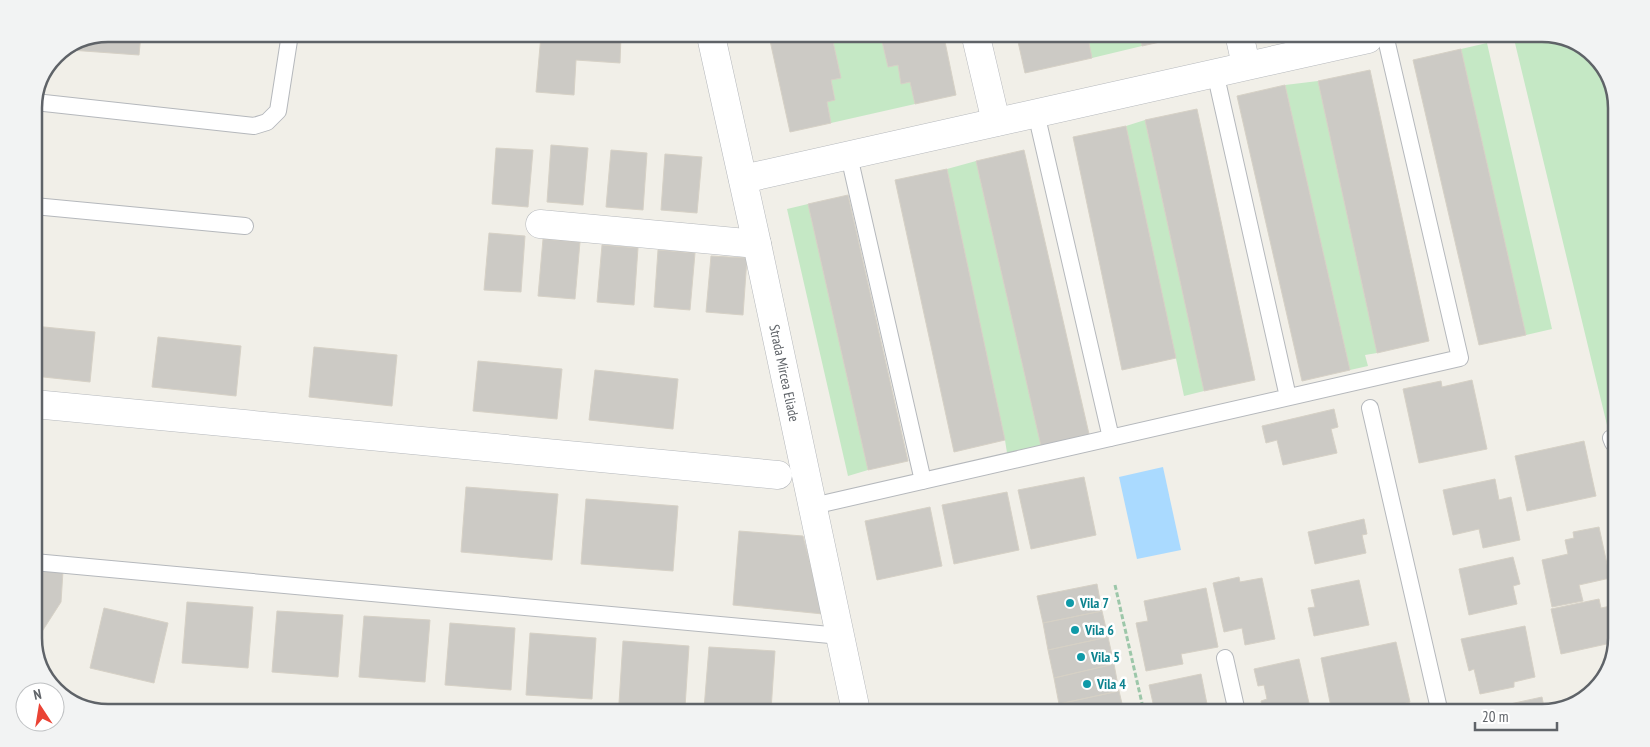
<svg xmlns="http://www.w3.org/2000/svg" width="1650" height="747" viewBox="0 0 1650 747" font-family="'PT Sans Narrow',sans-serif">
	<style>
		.green { fill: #c5e8c5 }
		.water { fill: #aadaff }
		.building { fill: #cccac5; stroke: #d6d1c6 }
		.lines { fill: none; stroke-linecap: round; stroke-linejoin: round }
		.lane-casing { stroke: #b5b8bc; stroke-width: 18 }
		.street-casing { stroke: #b5b8bc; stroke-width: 29 }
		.path { stroke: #9cc7a9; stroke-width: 3; stroke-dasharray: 5 2.5; stroke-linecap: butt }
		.lane { stroke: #fff; stroke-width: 16 }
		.street { stroke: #fff; stroke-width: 28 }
		.culture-dot { fill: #0f9aa8; stroke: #fff; stroke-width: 2 }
		.labels { text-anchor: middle; stroke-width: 5; stroke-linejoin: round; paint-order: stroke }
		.street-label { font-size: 14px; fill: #5f6368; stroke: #fff }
		.culture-label { font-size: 14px; font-weight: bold; fill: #0d838f; stroke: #fff; text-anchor: start }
		.rim { fill: none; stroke: #5f6368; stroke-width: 2.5 }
	</style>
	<rect width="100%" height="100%" fill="#f1efe8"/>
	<path class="green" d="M832 37H881L888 67 898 65 901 84 910 82 915 104 831 123 827 102 835 99 831 80 841 78Z
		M1088 38H1141L1142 46 1092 58Z
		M1514 39 1570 40 1603 67 1616 104 1613 424 1607 425Z
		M1487 43 1552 329 1526 335 1461 49Z
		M1318 81 1377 353 1365 355 1368 366 1350 370 1285 85Z
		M1145 120 1204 391 1184 396 1126 126Z
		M976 161 1041 446 1007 453 1005 440 947 169Z
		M808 204 868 470 848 476 787 209Z"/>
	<path class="water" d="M1163 467 1181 550 1137 559 1119 477Z"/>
	<path class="building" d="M109 34H141L139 55 70 50Z
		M541 35 621 36 620 63 576 60 574 95 536 92Z
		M769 36 832 37 841 78 831 80 835 100 827 102 831 123 790 132Z
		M881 37H944L956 95 915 104 910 82 901 84 898 65 888 67Z
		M1017 37 1088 38 1092 58 1025 73Z
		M1141 38H1178L1142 46Z
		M1461 49 1526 335 1479 345 1413 60Z
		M1370 70 1429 341 1377 353 1318 81Z
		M1285 85 1350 370 1302 381 1237 96Z
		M1197 109 1255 380 1204 391 1145 120Z
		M1126 126 1176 358 1122 370 1073 137Z
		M551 145 588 148 583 205 547 202Z
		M496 148 533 150 528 207 492 204Z
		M611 150 647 153 643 210 606 207Z
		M1024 150 1089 434 1041 446 976 161Z
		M665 154 702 157 697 213 661 210Z
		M947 169 1005 440 954 452 895 180Z
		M848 195 908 461 868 470 808 204Z
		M489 233 525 236 521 292 484 290Z
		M543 239 580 242 575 299 538 296Z
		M602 245 638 248 634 305 597 302Z
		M658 250 695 253 690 310 654 307Z
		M711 256 747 258 743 315 706 312Z
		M34 326 95 332 90 382 34 376Z
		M158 337 241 346 236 396 152 387Z
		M314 347 397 355 392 406 309 397Z
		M478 361 562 369 557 419 473 411Z
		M595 370 678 379 673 429 589 420Z
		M1472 380 1487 449 1419 463 1403 389 1441 381 1442 387Z
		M1334 409 1338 427 1331 429 1337 453 1283 465 1277 440 1266 443 1262 426Z
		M1584 441 1596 496 1527 511 1515 456Z
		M1084 477 1096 535 1031 549 1018 490Z
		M1495 479 1499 500 1511 497 1520 540 1483 548 1479 529 1453 535 1443 490Z
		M466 487 558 494 552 560 461 552Z
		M1007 492 1019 550 954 564 942 505Z
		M586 499 678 506 673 571 581 564Z
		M930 507 942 566 877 580 865 521Z
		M1364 519 1367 534 1362 535 1366 553 1315 564 1308 532Z
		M1599 527 1610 578 1579 585 1583 601 1552 607 1542 560 1568 554 1565 540 1574 538 1573 532Z
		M739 531 803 536 823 614 733 605Z
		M1513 557 1520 584 1513 586 1517 604 1469 615 1459 569Z
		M34 569 63 571 61 602 34 644Z
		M1239 577 1240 582 1262 578 1275 639 1245 645 1242 628 1224 632 1213 583Z
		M1359 580 1369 625 1314 636 1308 608 1315 607 1311 590Z
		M1097 584 1102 611 1043 623 1037 596Z
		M1206 588 1218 647 1181 654 1183 664 1146 671 1136 623 1148 621 1144 601Z
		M1599 599 1601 608 1611 606V643L1561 654 1551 609Z
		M187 602 253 607 248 668 182 663Z
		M104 608 168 623 154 683 90 668Z
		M277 611 343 615 338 677 272 672Z
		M1102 611 1108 637 1048 650 1043 623Z
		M364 616 430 620 425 682 359 677Z
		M450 623 515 628 511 690 445 685Z
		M1525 626 1535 677 1514 682V687L1480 694 1474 669 1469 671 1461 639Z
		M530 633 596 638 592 699 526 695Z
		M1108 637 1114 664 1054 678 1048 650Z
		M623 641 689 646 685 707 619 703Z
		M1396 642 1410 702 1361 713 1332 712 1321 658Z
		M709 647 775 651 771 710 704 709Z
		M1299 659 1311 712H1264L1261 701 1267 699 1264 685 1258 686 1254 669Z
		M1114 664 1119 691 1059 704 1054 678Z
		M1201 674 1207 704 1187 709V712H1155L1149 685Z
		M1119 691 1124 712 1061 711 1059 704Z
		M1588 694 1583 700 1577 702 1575 697Z
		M1542 697 1545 712 1542 713H1478V711Z"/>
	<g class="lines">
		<g class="lane-casing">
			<path id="lane" d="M1215 72 1288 397
				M35 102 254 126 267 122 278 111 290 34
				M1036 113 1111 438
				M849 156 923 481
				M34 206 245 226
				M1370 408 1440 713
				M1611 438 1613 443
				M813 506 1460 358 1386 39
				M34 562 841 636
				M1225 658 1237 712"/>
		</g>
		<g class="street-casing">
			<g id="street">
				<path id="s1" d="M711 36 757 244 856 711"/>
				<path d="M976 37 996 122"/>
				<path d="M1240 38 1246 65"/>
				<path d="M743 179 1368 39"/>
				<path d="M540 224 757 244"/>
				<path d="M34 404 778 475"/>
			</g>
		</g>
		<path class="path" d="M1115 585 1144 712"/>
		<use href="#lane" class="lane"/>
		<use href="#street" class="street"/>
	</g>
	<g class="culture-dot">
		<circle cx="1070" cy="603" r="5"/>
		<circle cx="1075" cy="630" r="5"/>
		<circle cx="1081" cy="657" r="5"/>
		<circle cx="1087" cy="684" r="5"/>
	</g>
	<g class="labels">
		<g class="street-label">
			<text dy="5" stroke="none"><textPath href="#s1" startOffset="345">Strada Mircea Eliade</textPath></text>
		</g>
		<g class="culture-label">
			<text x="1080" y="608">Vila 7</text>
			<text x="1085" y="635">Vila 6</text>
			<text x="1091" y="662">Vila 5</text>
			<text x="1097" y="689">Vila 4</text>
		</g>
	</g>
	<path d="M0 0H1650V747H0ZM108 42H1542A66 66 0 0 1 1608 108V638A66 66 0 0 1 1542 704H108A66 66 0 0 1 42 638V108A66 66 0 0 1 108 42Z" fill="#f2f3f3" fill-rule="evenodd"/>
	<path class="rim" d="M108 42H1542A66 66 0 0 1 1608 108V638A66 66 0 0 1 1542 704H108A66 66 0 0 1 42 638V108A66 66 0 0 1 108 42Z"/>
	<g transform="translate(40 707) rotate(348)"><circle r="24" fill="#ffffff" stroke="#bfc1c3"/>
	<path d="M0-4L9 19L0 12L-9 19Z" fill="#ea4335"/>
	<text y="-8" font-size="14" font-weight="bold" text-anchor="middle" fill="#5f6368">N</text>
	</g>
	<path d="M1475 722v8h82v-8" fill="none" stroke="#5f6368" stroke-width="2.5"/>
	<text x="1482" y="722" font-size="15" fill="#5f6368" stroke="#ffffff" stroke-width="4" paint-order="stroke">20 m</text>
</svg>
